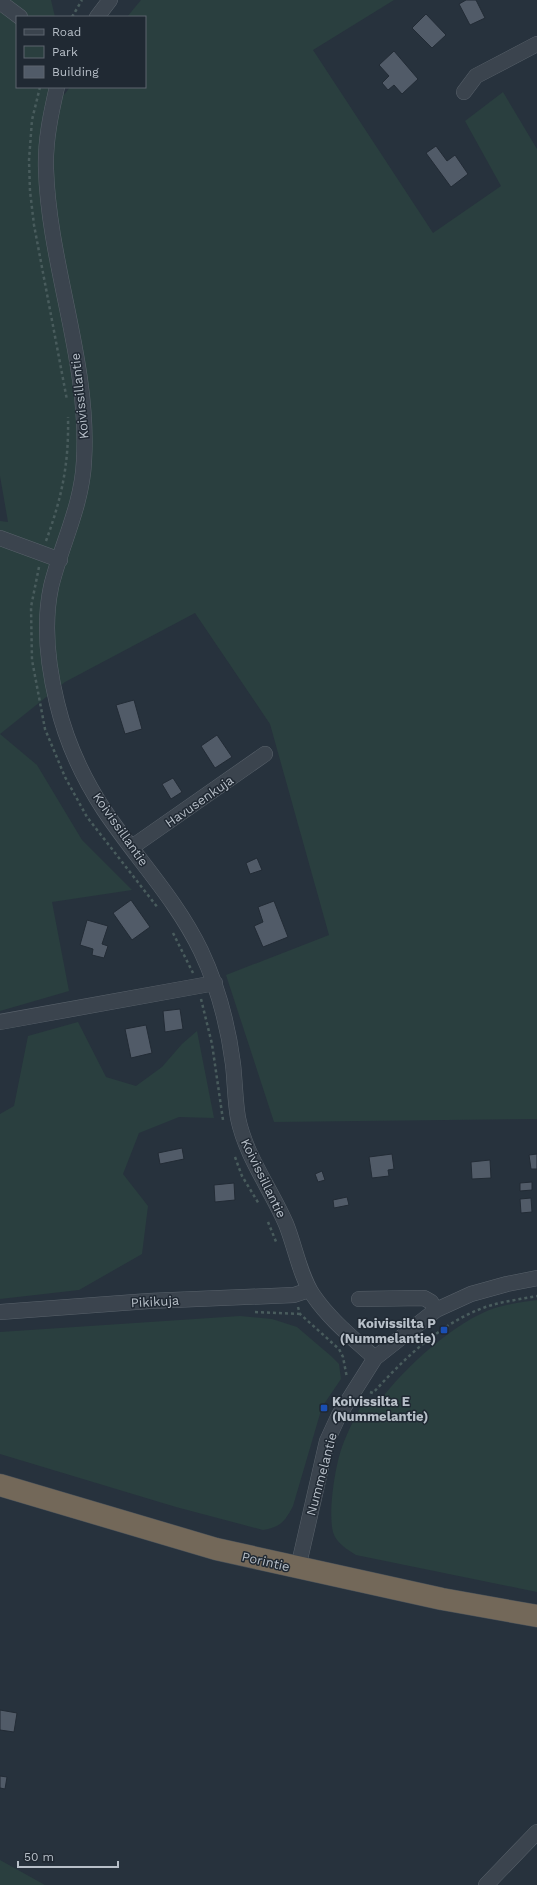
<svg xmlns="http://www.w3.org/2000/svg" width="537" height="1885" viewBox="0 0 537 1885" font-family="'Work Sans',sans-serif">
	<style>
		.green { fill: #2a3f3f }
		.building { fill: #515b68; stroke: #222b35 }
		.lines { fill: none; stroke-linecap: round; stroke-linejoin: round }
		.minor-casing { stroke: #59626b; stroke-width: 16 }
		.highway-casing { stroke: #464f58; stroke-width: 23 }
		.path { stroke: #495c5d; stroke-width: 2.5; stroke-dasharray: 3 3; stroke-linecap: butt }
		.minor { stroke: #3b444e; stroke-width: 15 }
		.highway { stroke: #736859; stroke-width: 22 }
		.transit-dot { fill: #1a4fb4; stroke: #202933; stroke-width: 1.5 }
		.labels { text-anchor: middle; stroke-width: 3; stroke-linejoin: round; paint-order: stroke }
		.street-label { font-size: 13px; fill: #b7bfc8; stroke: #202933 }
		.poi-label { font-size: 13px; font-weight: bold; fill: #b7bfc8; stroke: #202933; text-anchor: end }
	</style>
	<rect width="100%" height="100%" fill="#27323d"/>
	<path class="green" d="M0 0H51L55 17H17V87H63L64 95 70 87H145V17H127L141 0H394L313 50 433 233 501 186 465 121 503 92 537 149V1119L274 1122 226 975 329 935 270 724 195 613 65 682 0 734 37 765 82 840 132 890 52 902 69 991 0 1011V521L8 522 0 476Z
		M78 1022 106 1077 136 1086 162 1067 182 1044 197 1031 214 1118 179 1117 139 1133 123 1174 148 1206 142 1254 79 1290 0 1299V1114L14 1106 28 1036Z
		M537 1300V1592L356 1555C348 1550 336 1543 333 1532 328 1513 335 1466 342 1447 348 1430 357 1414 365 1398L379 1402C404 1368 455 1321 495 1308 508 1304 523 1302 537 1300Z
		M240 1316 272 1319 297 1327 331 1356 339 1364 341 1379 322 1407 293 1506C285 1521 281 1527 263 1530L176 1507 0 1454V1332Z
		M0 1860 45 1885H0Z"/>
	<path class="building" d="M466 0H476L485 18 470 25 459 4Z
		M426 14 446 35 432 48 412 28Z
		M394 51 418 79 402 94 394 85 388 90 382 83 389 76 379 65Z
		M436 146 447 161 455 155 468 174 451 187 426 153Z
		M134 700 142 729 125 734 116 705Z
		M217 735 232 757 215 768 201 746Z
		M173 778 182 792 171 799 162 784Z
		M257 858 262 870 250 874 246 863Z
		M131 900 150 927 132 940 113 913Z
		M274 901 288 937 263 947 254 926 263 922 258 907Z
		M87 920 108 926 102 944 108 946 104 958 92 955 93 949 80 945Z
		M180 1009 183 1029 165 1032 163 1011Z
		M146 1025 152 1053 131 1058 125 1029Z
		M182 1148 184 1159 160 1164 158 1153Z
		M392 1154 394 1169 388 1170 389 1176 372 1178 369 1157Z
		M537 1154V1169H531L529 1155Z
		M490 1160 491 1178 472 1179 471 1162Z
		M322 1171 325 1180 318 1182 315 1174Z
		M532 1182V1190L520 1191V1183Z
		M234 1183 235 1200 215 1202 214 1185Z
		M347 1197 349 1205 334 1208 333 1200Z
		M531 1198 532 1212 521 1213 520 1199Z
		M0 1710 17 1713 14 1732 0 1730Z
		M0 1776 7 1777 5 1789 0 1788Z"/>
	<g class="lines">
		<g class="minor-casing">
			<path id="minor" d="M0 2 20 17
				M97 17 110 0
				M57 87C51 113 45 141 46 169 49 267 90 362 84 461 82 506 61 545 51 587 43 625 48 666 57 703 66 741 83 778 104 810 136 858 176 899 201 951 218 987 228 1025 233 1064 235 1082 235 1100 238 1118 246 1157 271 1189 286 1224 295 1246 300 1276 313 1295 330 1320 353 1338 375 1358
				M464 92 476 76 537 44
				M0 538 60 560
				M132 847 265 754
				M0 1022 215 983
				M359 1299 424 1298 431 1302 436 1310
				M0 1312 149 1301 294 1295 309 1290
				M298 1568 327 1441 339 1415 375 1358 436 1310 471 1294 507 1284 537 1278
				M486 1885 537 1832"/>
		</g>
		<g class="highway-casing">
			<path id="highway" d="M0 1485 216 1549 442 1599 537 1616"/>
		</g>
		<path class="path" d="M72 17 82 0
			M40 87 32 120 29 160 30 191 34 225 67 400
			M46 541C62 497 69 464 68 417
			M39 567 31 607 32 660 45 729 65 777 87 817 158 908
			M173 933 193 973
			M201 999 212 1044 223 1120
			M235 1157 242 1176 259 1204
			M268 1222 277 1244
			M298 1307 300 1314 339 1349 343 1357 347 1378
			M255 1312 300 1314
			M370 1392 373 1393C402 1361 436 1327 478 1310 496 1302 517 1300 537 1296"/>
		<use href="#minor" class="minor"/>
		<use href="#highway" class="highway"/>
	</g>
	<g class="transit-dot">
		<rect x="440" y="1326" width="8" height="8" rx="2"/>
		<rect x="320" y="1404" width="8" height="8" rx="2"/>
	</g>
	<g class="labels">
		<g class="street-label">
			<text transform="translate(79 396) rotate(-96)" y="5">Koivissillantie</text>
			<text transform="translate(199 801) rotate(-35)" y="5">Havusenkuja</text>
			<text transform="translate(121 829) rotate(55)" y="5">Koivissillantie</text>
			<text transform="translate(264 1178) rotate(64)" y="5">Koivissillantie</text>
			<text transform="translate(155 1301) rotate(-3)" y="5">Pikikuja</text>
			<text transform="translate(321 1474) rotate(-75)" y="5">Nummelantie</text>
			<text transform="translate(266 1561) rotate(13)" y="5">Porintie</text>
		</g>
		<g class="poi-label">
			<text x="436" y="1328">Koivissilta P<tspan x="436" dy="15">(Nummelantie)</tspan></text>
			<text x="332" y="1406" text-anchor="start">Koivissilta E<tspan x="332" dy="15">(Nummelantie)</tspan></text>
		</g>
	</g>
	<rect x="16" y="16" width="130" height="72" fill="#202933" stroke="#5c656f"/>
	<rect x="24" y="29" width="20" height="6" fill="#3b444e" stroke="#5c656f"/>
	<text x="52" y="36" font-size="12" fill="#b7bfc8">Road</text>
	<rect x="24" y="46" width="20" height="12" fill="#2a3f3f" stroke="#5c656f"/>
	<text x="52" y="56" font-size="12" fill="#b7bfc8">Park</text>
	<rect x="24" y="66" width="20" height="12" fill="#515b68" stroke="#5c656f"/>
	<text x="52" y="76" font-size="12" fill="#b7bfc8">Building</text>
	<path d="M18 1861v6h100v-6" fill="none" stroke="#b7bfc8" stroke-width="2"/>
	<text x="24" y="1861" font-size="12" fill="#b7bfc8" stroke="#202933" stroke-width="3" paint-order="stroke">50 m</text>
</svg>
